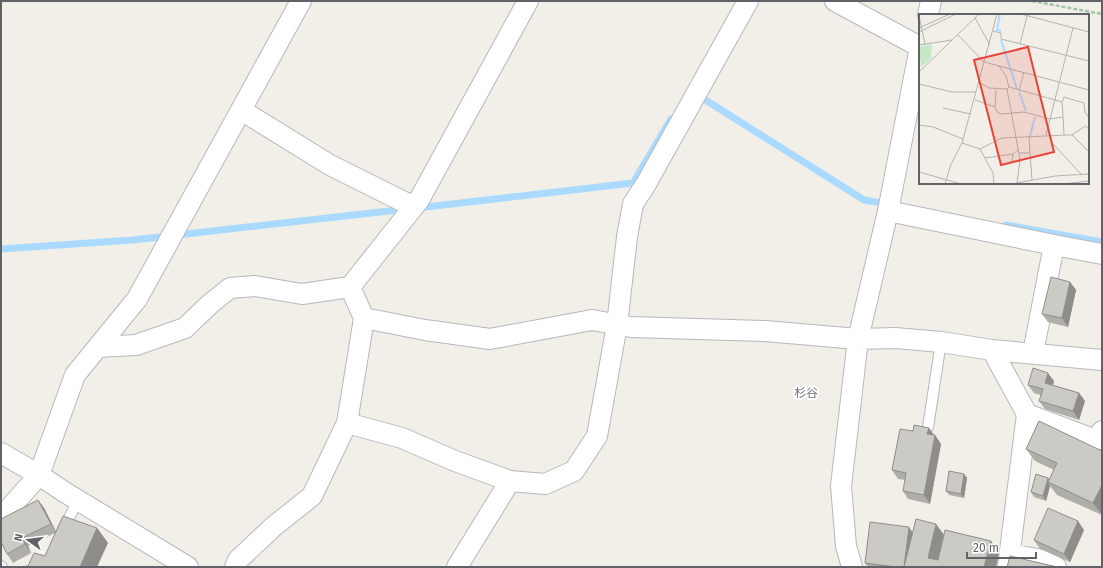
<svg xmlns="http://www.w3.org/2000/svg" width="1103" height="568" viewBox="0 0 1103 568" font-family="'Fira Sans','Noto Sans JP',sans-serif">
	<style>
		.lines { fill: none; stroke-linecap: round; stroke-linejoin: round }
		.stream { stroke: #aadaff; stroke-width: 7 }
		.service-casing { stroke: #b5b8bc; stroke-width: 12 }
		.minor-casing { stroke: #b5b8bc; stroke-width: 22 }
		.path { stroke: #9cc7a9; stroke-width: 2.5; stroke-dasharray: 4 2; stroke-linecap: butt }
		.service { stroke: #fff; stroke-width: 10 }
		.minor { stroke: #fff; stroke-width: 20 }
		.wall { fill: #afaea9 }
		.shaded-wall { fill: #8f8d8a }
		.building { fill: #cccac5; stroke: #8f8d8a }
		.labels { text-anchor: middle; stroke-width: 3.5; stroke-linejoin: round; paint-order: stroke }
		.neighbourhood-label { font-size: 12px; fill: #70757a; stroke: #fff }
		.inset-river { fill: none; stroke: #aadaff; stroke-width: 2 }
		.inset-road { fill: none; stroke: #b3b3b1; stroke-width: 1 }
		.view { fill: #ea4335; fill-opacity: 0.15; stroke: #ea4335; stroke-width: 2 }
		.inset-edge { fill: none; stroke: #5f6368; stroke-width: 2 }
	</style>
	<rect width="100%" height="100%" fill="#f1efe8"/>
	<g class="lines">
		<path class="stream" d="M696 94 864 200 887 204
			M417 208 633 183 671 119
			M1006 225 1102 242
			M1 249 133 240 407 209"/>
		<g class="service-casing">
			<path id="service" d="M928 427 941 342
				M63 529 78 501
				M1 566 2 567"/>
		</g>
		<g class="minor-casing">
			<path id="minor" d="M835 1 920 47
				M928 15 931 1
				M241 110 330 165 404 202 414 205
				M888 211 1054 245 1033 353
				M1054 245 1102 254
				M364 318 350 287 419 200 528 1
				M98 347 136 345 185 328 210 304 230 288 255 286 302 294 350 287
				M992 350 1027 414 1008 567
				M1027 414 1096 440 1102 431
				M347 423 402 438 455 461 510 481 457 567
				M1 453 39 475 66 493 188 567
				M510 481 545 484 574 471 597 436 617 325 627 237 633 204 646 184 748 1
				M1 513 8 510 39 475 75 375 137 299 301 1
				M1010 554 1043 560 1056 567
				M235 567 238 560 273 527 312 496 347 423 364 318 425 330 490 339 592 320 631 327 765 331 858 339 895 338 941 342 992 350 1102 360
				M852 567 846 546 841 486 858 339 888 211 920 47"/>
		</g>
		<path class="path" d="M1032 1 1102 14"/>
		<use href="#service" class="service"/>
		<use href="#minor" class="minor"/>
	</g>
	<path class="wall" d="M1070 282 1076 290 1068 327 1048 322 1042 314Z
		M1054 381 1053 385 1079 393 1085 401 1079 420 1045 409 1039 401 1041 395 1034 393 1028 385Z
		M1039 421 1102 515 1057 495 1050 486 1046 501 1034 497 1031 492 1050 479 1054 470 1035 461 1026 449Z
		M929 428 941 444 930 504 908 499 903 491 905 480 898 479 892 470 913 431Z
		M964 474 967 478 964 498 949 495 946 491Z
		M38 500 44 508 56 531 97 528 108 543 28 566 45 556 55 533 28 546 31 553 13 563 7 554Z
		M1084 530 1070 562 1040 549 1034 540Z
		M913 532 944 535 999 553 996 567H868L865 563Z"/>
	<path class="shaded-wall" d="M1070 282 1076 290 1068 327 1062 318Z
		M1048 373 1054 381 1051 391 1045 383Z
		M1079 393 1085 401 1079 420 1073 411Z
		M929 428 935 437 927 434Z
		M935 435 941 444 930 504 924 495Z
		M964 474 967 478 964 498 961 494Z
		M1048 478 1051 482H1048L1050 486 1046 501 1043 496Z
		M1102 485V515L1093 503Z
		M38 500 44 508 56 532 51 524Z
		M1078 521 1084 530 1070 562 1064 554Z
		M936 524 945 536 937 567 928 558Z
		M909 527 915 536 904 567Z
		M97 528 108 543 97 567H80Z
		M22 538 28 546 31 553 25 544Z
		M991 541 999 553 996 567H984Z"/>
	<path class="building" d="M1051 277 1070 282 1062 318 1042 314Z
		M1033 368 1048 373 1045 383 1079 393 1073 411 1039 401 1043 389 1028 385Z
		M1039 421 1102 451V485L1093 503 1048 482 1057 463 1026 449Z
		M914 425 929 428 927 434 935 435 924 495 903 491 906 473 892 470 900 429 913 431Z
		M949 471 964 474 961 494 946 491Z
		M1036 474 1048 478 1043 496 1031 492Z
		M38 500 51 524 22 538 25 544 7 554 1 542V519Z
		M1048 508 1078 521 1064 554 1034 540Z
		M63 516 97 528 80 567H20L28 566 34 553 45 556Z
		M916 519 936 524 928 558 938 560 945 530 991 541 984 567H904Z
		M870 522 909 527 904 567H896L865 563Z
		M1010 556 1057 567H1007Z"/>
	<g class="labels">
		<g class="neighbourhood-label">
			<text x="806" y="397">杉谷</text>
		</g>
	</g>
	<g transform="translate(919 14)">
		<rect width="170" height="170" fill="#f1efe8"/>
		<path d="M13 30 12 44 2 53 0 33Z" fill="#c5e8c5"/>
		<path class="inset-river" d="M81 0 78 16 82 17M82 26 98 75M100 78 107 97M111 122 116 103"/>
		<path class="inset-road" d="M102 0 170 18M0 2 6 30M56 4 71 31M0 14 31 0M74 17 82 19V25L170 47M0 18 37 0M39 21 65 48 170 76M101 30 108 2M0 31 33 26M79 51 87 62 90 73M0 58 60 0M59 68 70 74 88 75 101 146 98 169M0 70 33 78H57M88 75 90 73 143 88 145 83 165 89 166 98 170 104M100 77 105 58M56 86 76 93 77 76M76 93 78 98 82 100 105 98 131 105 144 103 143 88M24 94 52 100M144 103 145 121M0 111 14 113 44 125M127 121 154 14M153 121 166 112 170 115M43 129 61 135 83 124 148 121H153L170 138M134 130 162 160M61 135 74 159 75 170M100 139H111L110 122M111 139 113 166M94 140 93 147 101 148M66 144 94 140 100 135M0 158 42 170M26 170 32 150 43 129 78 0M92 170 136 162 170 160M144 170 170 167"/>
		<path class="view" d="M109 33 135 138 82 151 55 46Z"/>
		<rect width="170" height="170" class="inset-edge"/>
	</g>
	<rect width="1103" height="568" fill="none" stroke="#5f6368" stroke-width="4"/>
	<g transform="translate(28 540) rotate(284)" stroke="#ffffff" stroke-width="3" paint-order="stroke">
	<path d="M0-3L7 15L0 10L-7 15Z" fill="#5f6368"/>
	<text y="-6" font-size="11" font-weight="bold" text-anchor="middle" fill="#5f6368">N</text>
	</g>
	<path d="M967 552v6h69v-6" fill="none" stroke="#5f6368" stroke-width="2"/>
	<text x="973" y="552" font-size="12" fill="#5f6368" stroke="#ffffff" stroke-width="3" paint-order="stroke">20 m</text>
</svg>
